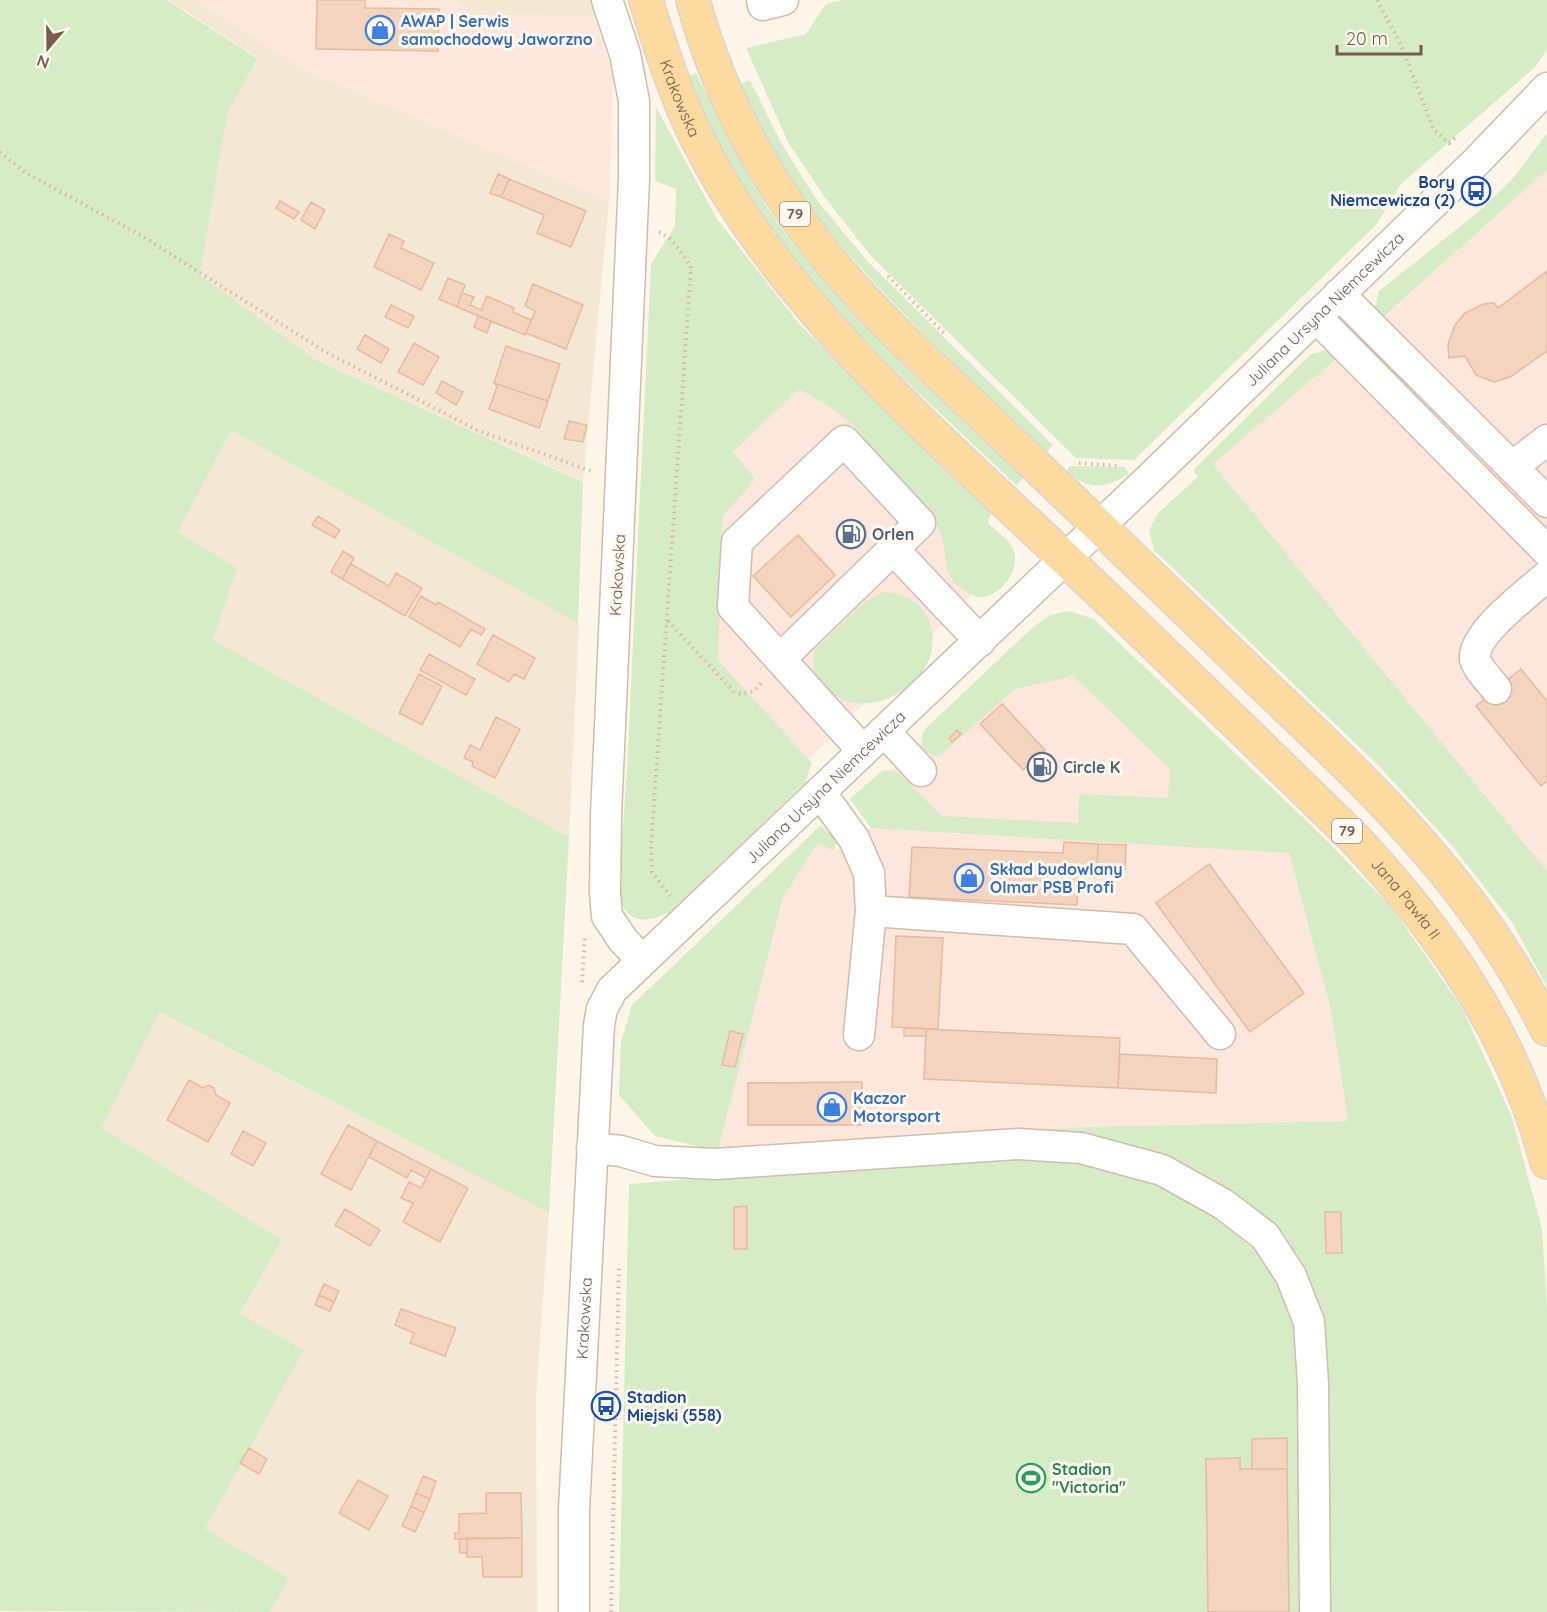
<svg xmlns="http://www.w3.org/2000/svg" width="1547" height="1612" viewBox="0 0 1547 1612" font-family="Quicksand,sans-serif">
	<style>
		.residential { fill: #f5e7d6 }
		.commercial { fill: #fde6dc }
		.green { fill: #d5ecc6 }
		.building { fill: #f3d4bf; stroke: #e6ba9f; stroke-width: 1.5 }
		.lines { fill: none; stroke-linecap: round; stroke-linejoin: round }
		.minor-casing { stroke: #cfbdad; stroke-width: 33 }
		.major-casing { stroke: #dcd4d0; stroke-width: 36 }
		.path { stroke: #d9b7a2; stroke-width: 4; stroke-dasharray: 1.5 4.5; stroke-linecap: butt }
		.minor { stroke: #fff; stroke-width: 30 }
		.major { stroke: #fcdaa0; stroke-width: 33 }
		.labels { text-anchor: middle; stroke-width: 6; stroke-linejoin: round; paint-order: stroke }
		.shield { fill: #fff9ef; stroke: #a08a7c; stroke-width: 1.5 }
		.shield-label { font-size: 15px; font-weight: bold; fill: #785b4b }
		.shop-label { font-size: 16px; font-weight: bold; fill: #366cbe; stroke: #fff9ef; text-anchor: start }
		.street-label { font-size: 16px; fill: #785b4b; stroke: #fff9ef }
		.transit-label { font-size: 16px; font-weight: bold; fill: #164399; stroke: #fff9ef; text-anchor: end }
		.service-label { font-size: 16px; font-weight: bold; fill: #4e5e75; stroke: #fff9ef; text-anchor: start }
		.leisure-label { font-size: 16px; font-weight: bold; fill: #27864d; stroke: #fff9ef; text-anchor: start }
	</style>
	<rect width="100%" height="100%" fill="#fdf5e8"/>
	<path class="residential" d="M169 0H195L307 71 609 201 583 481 314 359 200 276 226 114 259 59Z
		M455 0H591L595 16 470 15Z
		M230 429 579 623 569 837 213 640 237 568 177 532Z
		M158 1012 549 1213 536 1398 537 1612H270L288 1578 204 1529 304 1350 240 1315 282 1240 102 1128Z"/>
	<path class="commercial" d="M195 0H455L470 15 595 16 613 76 609 201 307 71Z
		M1547 170V871L1213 464 1358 341Z
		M733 299 998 568 782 786 708 855Z
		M1076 643 1289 853 1331 1010 1348 1121 1082 1127 718 1151 783 897 818 843 834 851 871 828 859 800 1011 657Z"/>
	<path class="green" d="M0 0H167L258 59 227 114 200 275 314 359 583 482 578 623 231 430 178 532 237 568 213 640 569 837 549 1213 159 1012 102 1128 282 1240 240 1314 304 1350 205 1529 289 1578 270 1612 0 1611Z
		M843 0H1547V49L1536 66 1401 184 1376 225 1134 460 1076 458 872 257 826 199 788 142 746 48 806 34 826 4Z
		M696 73C725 131 752 192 793 243 860 329 946 401 1025 477L1016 485C920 392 812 303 742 187 721 152 704 114 687 77Z
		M750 80 781 143 817 200 868 262 1053 445 1046 453C966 374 879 297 810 207 781 170 760 127 740 84Z
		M656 107 717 219 800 325 992 511 988 523C995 530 1006 537 1011 545 1025 566 1001 599 978 597 972 596 963 589 958 586 941 572 948 547 939 530 923 500 893 476 869 451 865 425 821 401 799 389L733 452 755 479 723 516 718 660 812 763 805 783 670 912C643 925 626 923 618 893L627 770 651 264 675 226 676 189 655 181Z
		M1547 133V170L1379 321 1374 310 1379 291 1482 209 1514 177Z
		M1327 350 1341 355 1213 464 1547 871V987L1512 922 1453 847 1379 766 1154 550 1149 530 1158 513 1198 477 1193 470 1311 354Z
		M1070 466 1125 467 1129 474C1103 489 1090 490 1066 472Z
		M882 592C902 593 917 598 927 617 957 677 861 735 823 684 820 680 814 674 814 669 813 663 814 656 814 650L865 602Z
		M1069 611 1094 619 1314 828 1393 909 1462 1008 1512 1117 1542 1229 1547 1310V1612H619L629 1184 717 1177V1151L655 1136 619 1095 621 1042 632 1005 820 826 837 839 834 851 818 843 783 897 718 1151 1082 1127 1348 1121 1331 1010 1289 853 871 828 850 799 883 770 897 772 942 816 1078 823 1079 794 1168 798 1170 769 1073 676 1015 689 938 757 923 750 921 738 925 729 1032 628 1050 615Z"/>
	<path class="building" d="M317 0H365V8L439 9 438 51 316 49Z
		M498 174 509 179 501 197 490 193Z
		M509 179 586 211 571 247 537 233 544 215 501 197Z
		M280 201 299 212 294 219 276 208Z
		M311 202 325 210 315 229 301 220Z
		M389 234 404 241 401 248 434 263 421 290 374 267Z
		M1547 271V351L1510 377 1494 382 1476 375 1465 356 1449 358 1448 344 1455 325 1465 313 1483 304 1494 303 1498 308Z
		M448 278 465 285 457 307 439 299Z
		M533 284 583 305 566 349 526 333 535 311 525 306Z
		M462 293 474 297 470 305 481 310 487 296 514 308 513 312 531 320 525 335 457 307Z
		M391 305 414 316 408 328 385 317Z
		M478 316 491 321 487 333 474 327Z
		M365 335 389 349 381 363 357 349Z
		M414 343 439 357 423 385 398 372Z
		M506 346 560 364 548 401 494 383Z
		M442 381 463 392 456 405 436 393Z
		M494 383 548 401 539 428 489 409 497 386Z
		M569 421 587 425 583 442 564 439Z
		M318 516 340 530 335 538 312 525Z
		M798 535 835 575 791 617 753 576Z
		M343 551 354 558 342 579 331 572Z
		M351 564 389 586 396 573 422 588 405 616 342 579Z
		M421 596 436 605 438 602 485 629 481 635 471 629 460 647 409 617Z
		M493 635 535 658 524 679 514 674 509 682 477 664Z
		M429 654 475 679 466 695 420 670Z
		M1521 669 1547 701V781L1541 786 1476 706Z
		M419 674 442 686 422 725 399 713Z
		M1002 704 1045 750 1023 770 980 724Z
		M496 717 520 729 495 778 472 766 473 762 464 758 470 745 480 750Z
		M957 730 961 734 952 742 949 738Z
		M1064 842 1098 844 1097 869 1079 868 1077 905 909 897 912 847 1063 853Z
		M1098 844 1126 845 1125 870 1097 869Z
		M1209 864 1304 993 1250 1032 1156 903Z
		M896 936 943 938 938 1029 892 1027Z
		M904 1028 926 1029V1036H904Z
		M926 1029 1120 1038 1118 1088 924 1079Z
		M730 1031 743 1034 735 1067 722 1065Z
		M1120 1054 1217 1059 1216 1093 1118 1088Z
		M189 1080 203 1088 209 1085 214 1088 216 1095 230 1103 208 1142 167 1120Z
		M862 1082V1125H748V1083Z
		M348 1125 377 1141 351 1190 321 1174Z
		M243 1131 266 1143 253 1166 231 1154Z
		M377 1141 431 1169 426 1178 411 1170 407 1178 369 1157Z
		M431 1169 468 1188 440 1242 403 1222 413 1203 401 1198 409 1182 421 1188Z
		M747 1206V1249H734V1207Z
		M345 1209 380 1230 370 1246 335 1225Z
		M1325 1212H1341L1342 1253H1326Z
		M324 1284 339 1291 334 1302 319 1295Z
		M319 1295 334 1302 330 1311 315 1305Z
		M401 1309 456 1328 445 1356 410 1343 414 1333 395 1325Z
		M1287 1438V1469H1252V1439Z
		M249 1448 267 1459 259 1474 240 1463Z
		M1240 1458V1469H1287L1289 1612H1208L1206 1459Z
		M423 1476 436 1481 430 1499 416 1493Z
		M358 1480 388 1496 369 1530 339 1513Z
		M416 1493 430 1499 424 1513 411 1506Z
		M486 1493H521L522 1538 455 1539V1533H459V1514L486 1513Z
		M411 1506 424 1513 415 1532 402 1526Z
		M467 1538H522V1577H483L482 1557H467Z
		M467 1538V1553H460L459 1539Z"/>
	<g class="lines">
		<g class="minor-casing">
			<g id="minor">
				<path d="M607 0 625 54 634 101V178L606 816 605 893 607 916 623 940 642 960"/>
				<path d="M762 0 763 5 783 0"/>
				<path d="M1339 294 1547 502"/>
				<path d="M1316 317 1547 551"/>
				<path d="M1512 467 1547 440"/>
				<path d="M893 549 980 641"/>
				<path d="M780 659 920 523 844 441 737 542 733 607 863 751"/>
				<path d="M1496 689C1490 681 1477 668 1475 659 1472 634 1529 592 1547 576"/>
				<path d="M884 731 921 771"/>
				<path d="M820 792 854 839 869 873 871 911 1133 929 1220 1034"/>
				<path d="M859 1035 871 911"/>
				<path d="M592 1148 621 1151 655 1161 716 1164 1018 1144 1081 1148 1162 1170 1223 1204 1265 1236 1291 1276 1309 1322 1313 1384 1315 1612"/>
				<path id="s1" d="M574 1612V1510L599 1025 602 1009 612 990 1151 477 1477 161 1547 88"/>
			</g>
		</g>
		<g class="major-casing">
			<g id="major">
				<path id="s2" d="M646 0C660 46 675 93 696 136 776 298 924 425 1054 548 1155 644 1256 742 1356 840 1443 933 1514 1037 1547 1162"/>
				<path d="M693 0C721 105 777 202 849 283 892 332 942 376 989 421 1076 504 1163 587 1249 671 1366 783 1474 880 1547 1029"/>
			</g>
		</g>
		<path class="path" d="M1377 0 1401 45 1434 130 1449 143 1456 137
			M0 152 26 173 142 236 324 351 479 431 591 471
			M659 232 669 237 691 266 651 847 652 872 670 896
			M888 276 946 335
			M1079 463 1119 466
			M668 621 735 693C746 695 755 692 762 682
			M582 982 585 936
			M611 1612 619 1264"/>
		<use href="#minor" class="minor"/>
		<use href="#major" class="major"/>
	</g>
	<defs>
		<g id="shop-ring" transform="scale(1.5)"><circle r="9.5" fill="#fff9ef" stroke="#3f7fe0" stroke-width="1.5"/><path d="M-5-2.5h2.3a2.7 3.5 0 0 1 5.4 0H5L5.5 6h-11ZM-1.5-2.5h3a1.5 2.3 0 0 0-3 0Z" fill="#3f7fe0"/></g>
		<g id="bus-ring" transform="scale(1.5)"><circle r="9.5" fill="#fff9ef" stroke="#1a4fb4" stroke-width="1.5"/><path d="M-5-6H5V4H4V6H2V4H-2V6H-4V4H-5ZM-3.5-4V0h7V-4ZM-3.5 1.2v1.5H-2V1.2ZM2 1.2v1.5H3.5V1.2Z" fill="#1a4fb4"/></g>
		<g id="fuel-ring" transform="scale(1.5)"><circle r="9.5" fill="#fff9ef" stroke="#5c6f8a" stroke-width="1.5"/><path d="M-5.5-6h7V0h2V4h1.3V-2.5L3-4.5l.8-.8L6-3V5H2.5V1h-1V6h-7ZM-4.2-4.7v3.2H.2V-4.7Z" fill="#5c6f8a"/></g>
		<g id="stadium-ring" transform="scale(1.5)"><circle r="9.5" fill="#fff9ef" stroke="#2e9e5b" stroke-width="1.5"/><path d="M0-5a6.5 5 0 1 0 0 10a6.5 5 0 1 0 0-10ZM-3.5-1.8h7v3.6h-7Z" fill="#2e9e5b"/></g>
	</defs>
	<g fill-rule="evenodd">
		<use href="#shop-ring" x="380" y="30"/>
		<use href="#bus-ring" x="1476" y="191"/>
		<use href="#fuel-ring" x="851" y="534"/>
		<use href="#fuel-ring" x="1042" y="767"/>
		<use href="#shop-ring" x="969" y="878"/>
		<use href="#shop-ring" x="832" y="1107"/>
		<use href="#bus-ring" x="606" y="1406"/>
		<use href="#stadium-ring" x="1031" y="1478"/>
	</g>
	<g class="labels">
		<g class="shield">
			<rect x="780" y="202" width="30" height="24" rx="4.5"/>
			<rect x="1332" y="819" width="30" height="24" rx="4.5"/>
		</g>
		<g class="shield-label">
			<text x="795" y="219">79</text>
			<text x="1347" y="836">79</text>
		</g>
		<g class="shop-label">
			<text x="401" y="27">AWAP | Serwis<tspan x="401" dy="18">samochodowy Jaworzno</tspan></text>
			<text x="990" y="875">Skład budowlany<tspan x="990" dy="18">Olmar PSB Profi</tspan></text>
			<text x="853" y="1104">Kaczor<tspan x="853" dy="18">Motorsport</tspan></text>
		</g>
		<g class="street-label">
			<text dy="6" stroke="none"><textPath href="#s2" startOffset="104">Krakowska</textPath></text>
			<text dy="6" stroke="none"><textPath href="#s1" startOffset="1611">Juliana Ursyna Niemcewicza</textPath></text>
			<text transform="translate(617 575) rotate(-87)" y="6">Krakowska</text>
			<text dy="6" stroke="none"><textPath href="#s1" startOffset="920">Juliana Ursyna Niemcewicza</textPath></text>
			<text dy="6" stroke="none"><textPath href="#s2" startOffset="1191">Jana Pawła II</textPath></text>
			<text dy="6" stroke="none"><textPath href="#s1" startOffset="294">Krakowska</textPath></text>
		</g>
		<g class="transit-label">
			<text x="1455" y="188">Bory<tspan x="1455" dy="18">Niemcewicza (2)</tspan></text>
			<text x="627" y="1403" text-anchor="start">Stadion<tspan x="627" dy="18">Miejski (558)</tspan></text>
		</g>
		<g class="service-label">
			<text x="872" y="540">Orlen</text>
			<text x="1063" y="773">Circle K</text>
		</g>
		<g class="leisure-label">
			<text x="1052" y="1475">Stadion<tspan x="1052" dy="18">"Victoria"</tspan></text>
		</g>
	</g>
	<g transform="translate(48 48) rotate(200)" stroke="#fff9ef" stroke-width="4.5" paint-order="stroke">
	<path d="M0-4.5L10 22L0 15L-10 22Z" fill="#785b4b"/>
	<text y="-9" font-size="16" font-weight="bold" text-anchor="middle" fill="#785b4b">N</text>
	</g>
	<path d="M1337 45v9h84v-9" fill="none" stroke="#785b4b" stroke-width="3"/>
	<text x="1346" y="45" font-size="18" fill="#785b4b" stroke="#fff9ef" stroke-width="4.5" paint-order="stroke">20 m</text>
</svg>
